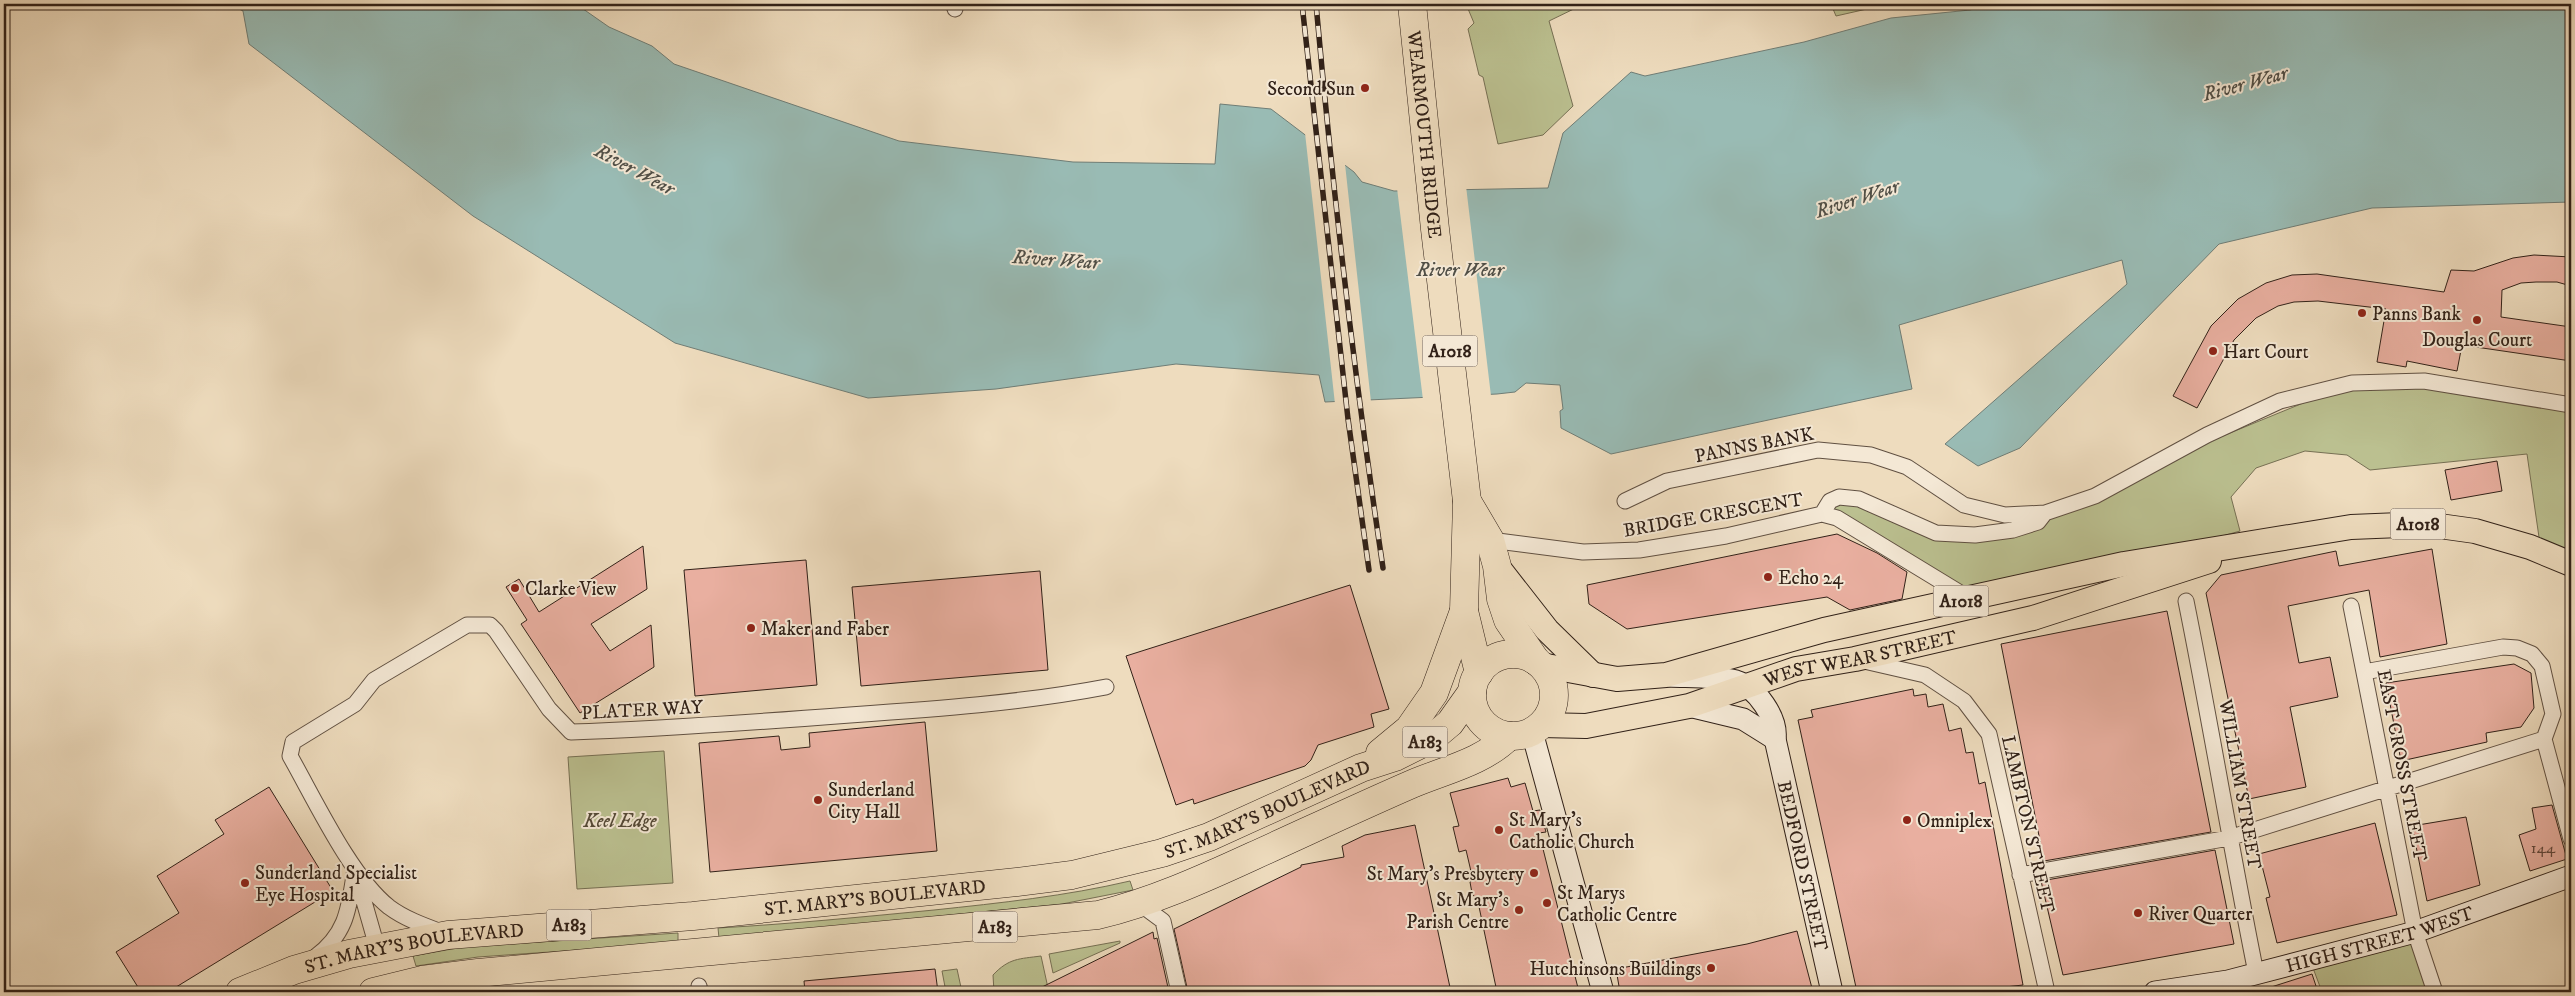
<svg xmlns="http://www.w3.org/2000/svg" width="2575" height="996" viewBox="0 0 2575 996" font-family="'IM FELL DW Pica',serif">
	<style>
		.green { fill: #bbc090; stroke: #767054 }
		.water { fill: #99bbb4; stroke: #6f7d76 }
		.pier { fill: #eedcbe }
		.building { fill: #e9afa0; stroke: #312118 }
		.lines { fill: none; stroke-linecap: round; stroke-linejoin: round }
		.street-casing { stroke: #605042; stroke-width: 17 }
		.secondary-casing { stroke: #312118; stroke-width: 23 }
		.primary-casing { stroke: #312118; stroke-width: 26 }
		.highway-casing { stroke: #312118; stroke-width: 29 }
		.street { stroke: #f4e8d5; stroke-width: 15 }
		.secondary { stroke: #f4e8d5; stroke-width: 21 }
		.primary { stroke: #eedcbe; stroke-width: 24 }
		.highway { stroke: #eedcbe; stroke-width: 28 }
		.rail-casing { stroke: #312118; stroke-width: 5.5 }
		.rail { stroke: #f4e8d5; stroke-width: 4; stroke-dasharray: 11; stroke-linecap: butt }
		.poi-dot { fill: #8f2418; stroke: #f4e8d5; stroke-width: 2 }
		.labels { text-anchor: middle; stroke-width: 4; stroke-linejoin: round; paint-order: stroke }
		.number-label { font-size: 16px; fill: #5f443a }
		.shield { fill: #f4e8d5; stroke: #6c5d51; stroke-width: 1 }
		.shield-label { font-size: 18px; font-weight: bold; fill: #312118 }
		.poi-label { font-size: 19px; fill: #312118; stroke: #f4e8d5; text-anchor: start }
		.street-label { font-size: 19px; fill: #312118; stroke: #f4e8d5 }
		.park-label { font-size: 19px; font-style: italic; fill: #544936; stroke: #f4e8d5 }
		.water-label { font-size: 20px; font-style: italic; fill: #504f47; stroke: #f4e8d5 }
	</style>
	<rect width="100%" height="100%" fill="#eedcbe"/>
	<filter id="stains"><feTurbulence type="fractalNoise" baseFrequency=".004" numOctaves="4"/><feColorMatrix values="0 0 0 0 .2 0 0 0 0 .09 0 0 0 0 .02 0 0 0 .5 -.17"/></filter>
	<radialGradient id="worn" r=".72"><stop offset=".6" stop-color="#630" stop-opacity="0"/><stop offset="1" stop-color="#630" stop-opacity=".3"/></radialGradient>
	<path class="green" d="M1466 4H1584L1549 21 1573 106 1543 135 1498 144 1483 77 1479 75 1468 29 1474 23Z
		M1831 4H1889L1836 16Z
		M2424 381 2571 405V564L2541 551 2527 454 2370 470 2347 455 2305 451 2256 468 2231 497 2240 531 2124 564 1970 599 1825 506 1839 497 1924 530H2013L2147 467 2352 383Z
		M664 751 673 883 577 889 568 757Z
		M1130 881 1133 890 1062 904 719 938 718 928C790 924 862 917 934 910 1000 903 1066 896 1130 881Z
		M2415 932 2435 992H2322L2310 960Z
		M678 933V943L478 957 416 966 413 956 463 947Z
		M1120 941V943L1053 973 1049 954Z
		M1041 956 1048 988 1026 992H994L993 975C1009 958 1019 959 1041 956Z
		M957 969 962 992H946L942 971Z"/>
	<path class="water" d="M230 4H576L609 27 652 46 674 64 899 141 1073 162 1215 164 1220 104 1271 109 1354 172 1362 182 1394 191 1548 188 1563 133 1631 72 1645 76 1804 42 1891 18 1970 10 1994 4H2571V202L2372 208 2219 244 2020 448 1978 466 1945 444 2127 284 2122 260 1899 325 1912 389 1611 454 1561 428 1560 411 1563 409 1560 385 1526 383 1515 392 1497 394 1325 402 1319 375 1176 364 996 389 868 398 675 343 473 216 249 44 243 11Z"/>
	<path class="pier" d="M1305 133 1345 164 1371 402 1335 404Z
		M1466 186 1491 396 1423 400 1397 188Z"/>
	<path class="building" d="M2534 255 2571 257V286L2557 282H2536L2521 283 2502 290 2501 317 2571 327V361L2462 345 2457 371 2407 361 2406 367 2377 362 2386 309 2318 301 2294 302 2278 306 2256 318 2234 340 2197 408 2173 396 2211 326 2238 299 2266 283 2292 275 2317 274 2444 292 2451 270 2474 271 2513 258Z
		M2497 461 2502 491 2451 500 2445 470Z
		M1837 534 1877 553 1907 572 1902 599 1850 610 1827 597 1627 629 1589 604 1587 585Z
		M643 546 647 589 591 624 610 651 651 625 654 667 580 713 521 624 527 620 506 587 519 579 539 612Z
		M2432 549 2447 644 2380 657 2369 590 2288 606 2299 663 2330 657 2338 697 2290 707 2306 787 2249 799 2206 593 2221 575 2336 551 2339 566Z
		M806 560 817 685 695 696 684 570Z
		M1040 571 1048 670 861 686 852 587Z
		M1350 585 1389 709 1371 714 1374 727 1318 745 1311 760 1305 766 1194 804 1193 799 1176 805 1126 656Z
		M2167 611 2211 832 2044 861 2001 644Z
		M2514 664 2531 673 2534 708 2521 727 2486 733 2487 742 2401 761 2386 683Z
		M1913 689 1914 696 1926 694 1928 707 1943 704 1949 731 1961 728 1966 753 1973 752 1979 784 1985 782 2023 985 1960 992H1857L1798 720 1813 717 1811 710Z
		M925 722 937 851 710 872 699 743 779 736 781 750 810 747 809 733Z
		M1508 778 1511 787 1525 783 1533 811 1540 810 1546 832 1539 833 1579 992H1497L1478 902 1472 893 1470 882 1473 880 1466 850 1459 852 1453 827 1459 826 1450 793Z
		M269 787 333 891 168 992H141L116 952 179 913 157 876 224 834 215 820Z
		M2552 805 2567 859 2530 871 2519 835 2536 829 2532 808Z
		M2466 817 2480 885 2427 901 2412 826Z
		M2375 823 2397 915 2277 943 2266 898 2270 897 2259 854Z
		M1415 825 1451 992H1188L1174 929 1301 867V865L1344 857 1342 846 1365 835Z
		M2215 850 2234 944 2063 975 2041 881Z
		M1797 931 1813 992H1620L1616 969 1747 944Z
		M1153 932 1154 939 1157 938 1169 992H1032Z
		M935 969 938 992H805L804 981Z
		M2312 974 2318 992H2266L2265 989Z"/>
	<g class="lines">
		<g class="street-casing">
			<path id="street" d="M954 4 955 9
				M1625 501 1667 481 1818 450 1871 455 1907 467 1964 505 2005 515 2045 513 2095 496 2207 435 2280 401 2352 383 2424 381 2571 405
				M1822 514 1830 501 1839 497 1859 499 1936 533 1975 535 2013 530 2038 522 2045 513
				M1822 514 1837 518 1970 599
				M1490 540 1583 552 1639 550 1726 536 1822 514
				M2186 601C2211 725 2231 849 2256 973
				M2351 606 2415 932 2435 992
				M1864 661 1925 675 1964 701 1989 734 2047 992
				M2364 672 2503 647 2517 648 2532 654 2542 666 2553 714 2544 739 2571 839
				M2020 875 2229 838 2544 739
				M357 877 377 947
				M1140 904 1163 921 1179 992
				M444 933C425 926 405 919 389 907 351 877 315 800 290 756L293 742 355 704 374 680 467 625H490L496 631 549 709 571 732C664 729 757 722 850 715 936 709 1022 703 1106 687
				M315 957C348 933 349 906 355 869
				M699 986 700 992"/>
		</g>
		<g class="secondary-casing">
			<g id="secondary">
				<path id="s1" d="M1669 676C1690 677 1715 676 1736 681 1756 687 1778 718 1775 739L1832 992"/>
				<path d="M1689 706 1743 719 1775 739"/>
				<path d="M1532 732 1603 992"/>
				<path id="s2" d="M2155 992 2228 981 2415 932 2571 876"/>
			</g>
		</g>
		<g class="primary-casing">
			<g id="primary">
				<path d="M1497 566 1547 630 1593 675"/>
				<path d="M1541 665 1617 679 1666 675 1824 630 2124 564 2351 527 2425 524 2475 531 2530 547 2571 564"/>
				<path id="s3" d="M1541 725 1586 726 1689 706 1796 669 1855 659 2033 618 2209 561"/>
			</g>
		</g>
		<g class="highway-casing">
			<g id="highway">
				<path id="s4" d="M1412 4 1435 229 1467 501 1464 611 1479 673"/>
				<path d="M1467 501 1490 540 1497 566 1501 599 1508 620 1536 661"/>
				<circle cx="1513" cy="695" r="41"/>
				<path d="M1380 753 1409 729 1434 693 1464 611"/>
				<path id="s5" d="M240 992 294 970 349 954 448 935 693 916 1017 882 1072 875 1162 853 1209 837 1361 768 1395 757 1431 739 1450 723 1472 692"/>
				<path d="M373 992 422 980 478 973 1098 915C1152 902 1203 879 1253 856 1306 832 1359 807 1412 784 1445 770 1483 762 1509 736"/>
			</g>
		</g>
		<use href="#street" class="street"/>
		<use href="#secondary" class="secondary"/>
		<use href="#primary" class="primary"/>
		<use href="#highway" class="highway"/>
		<g class="rail-casing">
			<path id="rail" d="M1302 4 1348 419 1369 570
				M1316 4C1333 193 1355 381 1383 568"/>
		</g>
		<use href="#rail" class="rail"/>
	</g>
	<g class="poi-dot">
		<circle cx="1365" cy="88" r="5"/>
		<circle cx="2362" cy="313" r="5"/>
		<circle cx="2477" cy="320" r="5"/>
		<circle cx="2213" cy="351" r="5"/>
		<circle cx="1768" cy="577" r="5"/>
		<circle cx="515" cy="588" r="5"/>
		<circle cx="751" cy="628" r="5"/>
		<circle cx="818" cy="800" r="5"/>
		<circle cx="1907" cy="820" r="5"/>
		<circle cx="1499" cy="830" r="5"/>
		<circle cx="1534" cy="873" r="5"/>
		<circle cx="245" cy="883" r="5"/>
		<circle cx="1547" cy="903" r="5"/>
		<circle cx="1519" cy="910" r="5"/>
		<circle cx="2138" cy="913" r="5"/>
		<circle cx="1711" cy="968" r="5"/>
	</g>
	<g class="labels">
		<g class="number-label">
			<text x="2543" y="853">144</text>
		</g>
		<g class="shield">
			<rect x="1422.5" y="335.5" width="55" height="31" rx="4"/>
			<rect x="2390.5" y="508.5" width="55" height="31" rx="4"/>
			<rect x="1933.5" y="585.5" width="55" height="31" rx="4"/>
			<rect x="1402.5" y="726.5" width="45" height="31" rx="4"/>
			<rect x="546.5" y="909.5" width="45" height="31" rx="4"/>
			<rect x="972.5" y="911.5" width="45" height="31" rx="4"/>
		</g>
		<g class="shield-label">
			<text x="1450" y="357">A1018</text>
			<text x="2418" y="530">A1018</text>
			<text x="1961" y="607">A1018</text>
			<text x="1425" y="748">A183</text>
			<text x="569" y="931">A183</text>
			<text x="995" y="933">A183</text>
		</g>
		<g class="poi-label">
			<text x="1355" y="95" text-anchor="end">Second Sun</text>
			<text x="2372" y="320">Panns Bank</text>
			<text x="2477" y="346" text-anchor="middle">Douglas Court</text>
			<text x="2223" y="358">Hart Court</text>
			<text x="1778" y="584">Echo 24</text>
			<text x="525" y="595">Clarke View</text>
			<text x="761" y="635">Maker and Faber</text>
			<text x="828" y="796">Sunderland<tspan x="828" dy="22">City Hall</tspan></text>
			<text x="1509" y="826">St Mary's<tspan x="1509" dy="22">Catholic Church</tspan></text>
			<text x="1917" y="827">Omniplex</text>
			<text x="255" y="879">Sunderland Specialist<tspan x="255" dy="22">Eye Hospital</tspan></text>
			<text x="1524" y="880" text-anchor="end">St Mary's Presbytery</text>
			<text x="1557" y="899">St Marys<tspan x="1557" dy="22">Catholic Centre</tspan></text>
			<text x="1509" y="906" text-anchor="end">St Mary's<tspan x="1509" dy="22">Parish Centre</tspan></text>
			<text x="2148" y="920">River Quarter</text>
			<text x="1701" y="975" text-anchor="end">Hutchinsons Buildings</text>
		</g>
		<g class="street-label">
			<text dy="7" stroke="none"><textPath href="#s4" startOffset="131">WEARMOUTH BRIDGE</textPath></text>
			<text transform="translate(1754 444) rotate(-11)" y="7">PANNS BANK</text>
			<text transform="translate(1713 514) rotate(-10)" y="7">BRIDGE CRESCENT</text>
			<text dy="7" stroke="none"><textPath href="#s3" startOffset="328">WEST WEAR STREET</textPath></text>
			<text transform="translate(642 709) rotate(-3)" y="7">PLATER WAY</text>
			<text transform="translate(2403 765) rotate(79)" y="7">EAST CROSS STREET</text>
			<text transform="translate(2241 784) rotate(80)" y="7">WILLIAM STREET</text>
			<text dy="7" stroke="none"><textPath href="#s5" startOffset="1050">ST. MARY'S BOULEVARD</textPath></text>
			<text transform="translate(2029 824) rotate(77)" y="7">LAMBTON STREET</text>
			<text dy="7" stroke="none"><textPath href="#s1" startOffset="271">BEDFORD STREET</textPath></text>
			<text dy="7" stroke="none"><textPath href="#s5" startOffset="645">ST. MARY'S BOULEVARD</textPath></text>
			<text dy="7" stroke="none"><textPath href="#s2" startOffset="231">HIGH STREET WEST</textPath></text>
			<text dy="7" stroke="none"><textPath href="#s5" startOffset="181">ST. MARY'S BOULEVARD</textPath></text>
		</g>
		<g class="park-label">
			<text x="620" y="827">Keel Edge</text>
		</g>
		<g class="water-label">
			<text transform="translate(2245 83) rotate(-15)" y="7">River Wear</text>
			<text transform="translate(635 169) rotate(28)" y="7">River Wear</text>
			<text transform="translate(1857 198) rotate(-18)" y="7">River Wear</text>
			<text transform="translate(1056 259) rotate(4)" y="7">River Wear</text>
			<text x="1460" y="276">River Wear</text>
		</g>
	</g>
	<rect width="2575" height="996" fill="none" stroke="#eedcbe" stroke-width="20"/>
	<rect x="5" y="5" width="2565" height="986" fill="none" stroke="#312118" stroke-width="2.5"/>
	<rect x="10" y="10" width="2555" height="976" fill="none" stroke="#312118"/>
	<rect width="100%" height="100%" filter="url(#stains)"/>
	<rect width="100%" height="100%" fill="url(#worn)"/>
</svg>
